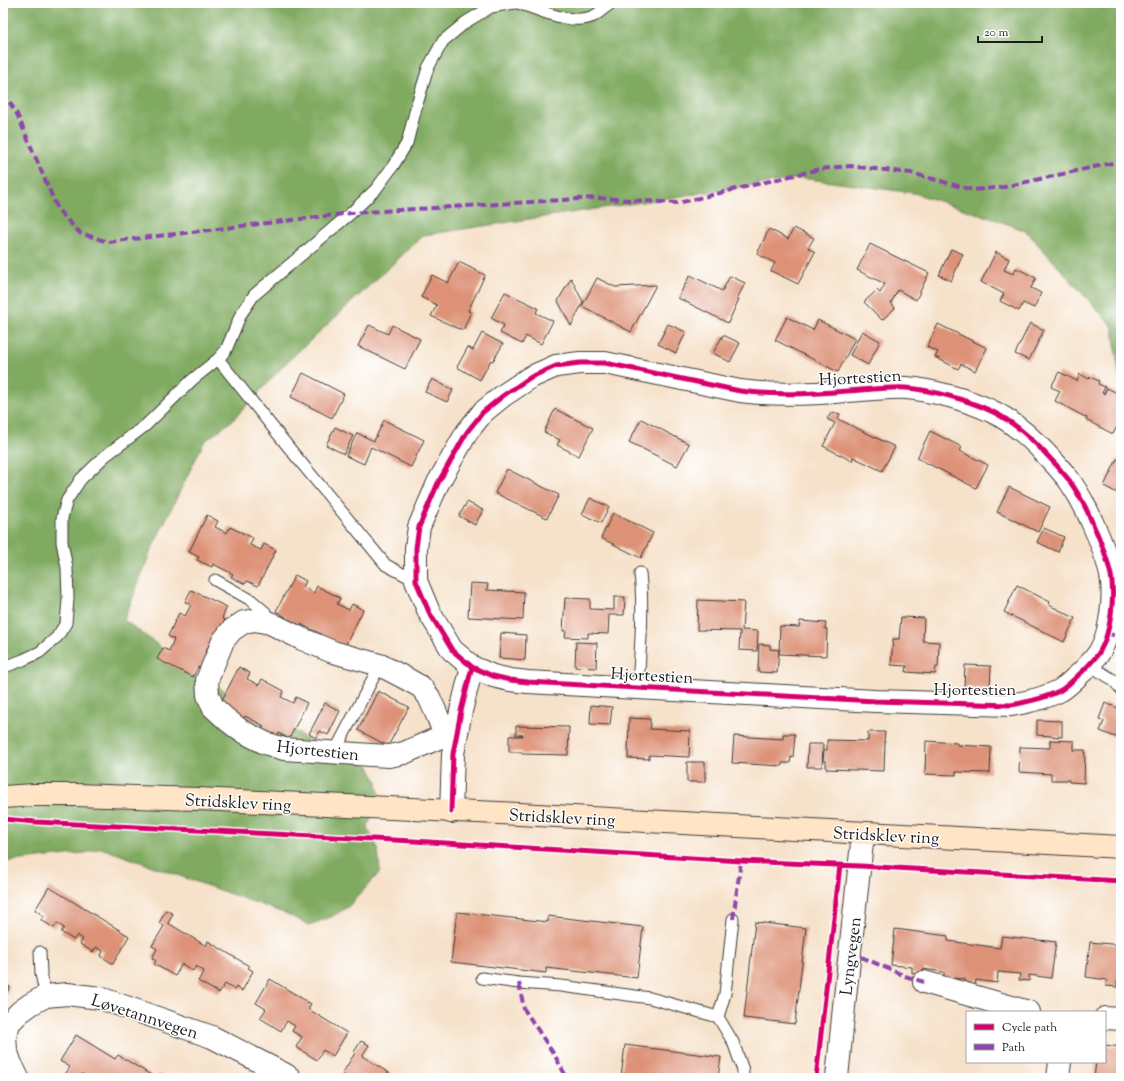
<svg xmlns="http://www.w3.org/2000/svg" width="1124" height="1081" viewBox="0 0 1124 1081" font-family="'Sorts Mill Goudy',serif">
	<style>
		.forest { fill: #80aa60; stroke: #4e633e }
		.building { fill: #dd9277 }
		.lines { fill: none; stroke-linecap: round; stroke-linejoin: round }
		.lane-casing { stroke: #3d3a36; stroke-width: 13 }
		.street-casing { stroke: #3d3a36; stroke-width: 24 }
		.secondary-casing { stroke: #3d3a36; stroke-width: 24 }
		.lane { stroke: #fff; stroke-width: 11 }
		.street { stroke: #fff; stroke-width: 22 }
		.secondary { stroke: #ffe4c6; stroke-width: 22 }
		.quiet { stroke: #8e44ad; stroke-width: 4; stroke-dasharray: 8 4; stroke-linecap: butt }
		.cycleway-casing { stroke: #fff; stroke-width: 8 }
		.cycleway { stroke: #d6006c; stroke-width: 5 }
		.labels { text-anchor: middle; stroke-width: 3; stroke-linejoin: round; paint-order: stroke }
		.street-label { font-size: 17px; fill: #1c1c1c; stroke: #fff }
	</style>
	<rect width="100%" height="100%" fill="#fff"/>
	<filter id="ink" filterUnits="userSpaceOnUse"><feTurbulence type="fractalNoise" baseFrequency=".025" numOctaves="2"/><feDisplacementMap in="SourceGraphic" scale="8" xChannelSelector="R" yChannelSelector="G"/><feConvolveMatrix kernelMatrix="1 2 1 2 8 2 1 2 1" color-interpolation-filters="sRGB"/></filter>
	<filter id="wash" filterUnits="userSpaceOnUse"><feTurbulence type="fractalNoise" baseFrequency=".012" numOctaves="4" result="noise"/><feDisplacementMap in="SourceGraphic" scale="16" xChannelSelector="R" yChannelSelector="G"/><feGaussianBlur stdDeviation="0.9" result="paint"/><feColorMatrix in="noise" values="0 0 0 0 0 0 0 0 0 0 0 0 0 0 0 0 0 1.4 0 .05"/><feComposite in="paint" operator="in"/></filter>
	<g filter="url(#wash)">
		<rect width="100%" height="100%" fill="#f6e1c9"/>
		<path class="forest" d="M3 3H1121V381L1119 378 1113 327 1026 231 997 220 914 193 801 178 424 235 285 364 234 419 204 442 152 548 124 620 162 648 183 670 241 699 263 709 331 756 368 765 377 782 380 802 367 827 378 849 380 872 348 907 331 917 309 925 287 914 101 848 85 853 3 862Z"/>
		<g id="blocks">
			<path class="building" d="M794 228 814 238 808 248 815 252 798 284 771 271 775 263 757 254 769 229 788 239Z
				M870 244 929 273 916 300 898 290 891 303 895 308 882 320 864 302 877 290 880 293 885 284 857 270Z
				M951 249 963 254 951 281 939 275Z
				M996 252 1009 259 1004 270 1013 274 1016 268 1036 278 1031 288 1041 293 1034 308 1023 303 1019 311 1000 301 1004 294 981 282Z
				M459 262 485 275 468 311 471 312 463 330 459 328V329L431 316 437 305 421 297 432 275 448 283Z
				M690 275 722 291 730 276 745 283 737 299H739L728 323 678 298Z
				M571 278 583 302 571 326 558 301Z
				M597 278 615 287 656 285 631 332 582 306Z
				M505 292 538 308 536 313 553 321 541 344 526 336 522 344 500 333 504 325 491 318Z
				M787 317 813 330 818 320 855 339 838 372 775 340Z
				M1030 323 1044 330 1029 360 1015 354Z
				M668 324 686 332 676 353 658 344Z
				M938 324 987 348 975 371 961 364 958 369 935 357 938 352 927 347Z
				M369 325 388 334 392 325 420 339 405 369 358 346Z
				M862 331 880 341 868 365 850 355Z
				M482 333 503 344 493 361 491 360 480 380 457 367 468 347 473 350Z
				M723 335 740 343 730 362 713 353Z
				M1059 372 1077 381 1080 374 1089 379 1090 377 1099 381 1098 384 1105 387 1102 393 1104 394 1107 388 1121 395 1119 400 1121 401V419L1113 434 1086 420 1087 418 1055 401 1060 391 1051 387Z
				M303 373 344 394 332 418 291 397Z
				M432 379 453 390 447 402 425 392Z
				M555 409 593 428 579 456 557 445 560 440 544 432Z
				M832 412 840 414 838 419 895 447 882 471 853 457 852 461 823 446 835 423 827 419Z
				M641 419 689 444 677 466 629 442Z
				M384 420 424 440 411 467 371 447 364 464 346 456 357 433 374 441Z
				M335 427 353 436 344 454 326 445Z
				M930 431 962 447 960 451 988 465 976 488 917 458Z
				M1117 459 1121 461V495L1104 486Z
				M507 469 559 495 547 518 495 493Z
				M1009 487 1050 507 1038 532 997 512Z
				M590 498 609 507 601 523 582 514Z
				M467 502 483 510 475 525 459 516Z
				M613 513 653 533 641 558 601 538Z
				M207 515 218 521 215 527 227 533 230 527 253 538 250 545 261 550 264 544 276 550 258 586 247 581 245 584 231 577 233 574 213 564 212 567 197 560 199 557 189 552Z
				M1044 528 1064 537 1058 552 1037 542Z
				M295 575 306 581 303 587 314 593 317 586 340 598 337 604 349 610 352 604 363 610 345 646 335 641 333 644 319 637 321 634 301 624 299 627 285 620 286 617 276 611Z
				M470 583 488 584 487 590 524 592 523 620 468 617Z
				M1017 585 1050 602 1049 605 1075 618 1064 642 1004 612Z
				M191 590 227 607 222 618 225 620 218 634 215 632 205 653 209 654 202 669 198 667 193 677 157 659 163 648 169 651 174 639 168 636 179 613 185 616 191 605 185 602Z
				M614 597H625L624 615H609L608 634 588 633V638L565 637 566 631H563L565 598 590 599V609L614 610Z
				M698 600 744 602 742 630 758 631 757 651 739 650 740 631 697 630Z
				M901 617 924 618 923 641 939 642 938 667H936L935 674 906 672 907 666 891 665 893 639H899Z
				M800 621 826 623 825 629H827L826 656 779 654 780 626 799 627Z
				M501 633 526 635 525 660 499 658Z
				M576 642 597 643 596 668 575 667Z
				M759 644 770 645V649L779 650 777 673 758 672Z
				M965 665 991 666 990 689 964 688Z
				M239 667 250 673 247 679 259 685 262 679 284 691 281 697 293 703 296 697 307 703 289 739 279 733 277 737 262 730 264 726 245 716 243 720 220 704Z
				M378 691 409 707 388 746 358 730Z
				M325 703 340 711 328 735 320 731 316 738 309 734Z
				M1105 703 1121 709V730L1118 738 1100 731 1104 721 1099 719Z
				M591 705 612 707 610 725 590 724Z
				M629 718 650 719V729L690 731 689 757 649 755V759L628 758Z
				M1037 720 1062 721V737L1037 735Z
				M516 726 569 727 568 755 522 754V752H509V736H523V735H516Z
				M868 732H885L884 742H885L884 771 826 769V761H823L824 750H827V740L868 741Z
				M783 734H795L793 758 791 757 790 763H782V766L732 763 734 736 783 739Z
				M1050 740 1074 741V750H1085L1084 783 1069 782V780H1051V774L1019 772 1020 747 1050 748Z
				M926 741 957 743V745L991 747 990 773 956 772V775L925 774Z
				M808 744H823L822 767H807Z
				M687 762H705V782H687Z
				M49 887 129 936 113 964 101 956 103 951 96 947 93 952 80 944 83 939 77 935 74 940 61 932 64 928 57 923 54 928 41 920 44 916 35 910Z
				M166 910 173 914 168 923 206 946 208 941 249 966 248 968 253 971 242 991 236 987 235 990 225 984 219 993 198 981 204 971 196 966 193 971 182 964 175 976 154 964 156 961 152 958 157 949 152 946 164 926 159 923Z
				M457 912 548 922V916L643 927 637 978 546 968V973L451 962Z
				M755 922 806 928 795 1024 744 1018Z
				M895 929 948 936V941L1000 948 1002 936 1056 942 1051 978 1029 975V981L1019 980 1020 974 998 972 997 983 976 980 975 986 965 985V979L944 977V972L923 969V975L912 973V967L891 965Z
				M1090 942 1121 945V982L1117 981V987L1106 986 1107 980 1086 977Z
				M270 979 311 1004 308 1009 347 1033 333 1056 323 1050 317 1060 296 1047 302 1037 292 1031 295 1026 287 1021 281 1031 260 1018 266 1009 256 1003Z
				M3 980 6 982 5 983 10 987 3 999Z
				M76 1035 115 1059 118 1055 156 1078H89L82 1074 79 1078H68L64 1076 70 1067 60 1061Z
				M361 1041 369 1045 362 1056 397 1078H349L342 1074 355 1053 354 1052Z
				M625 1045 721 1057 718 1078H621Z
				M1105 1045 1121 1047V1078H1094L1096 1062H1105Z
				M159 1074 167 1078H157Z"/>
		</g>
	</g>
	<g filter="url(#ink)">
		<use href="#blocks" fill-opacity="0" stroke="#3d3a36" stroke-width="1"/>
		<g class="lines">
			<g class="lane-casing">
				<path id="lane" d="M518 3C540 10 571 26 594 16 599 13 604 8 609 5L610 3
					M215 580 251 600 265 612 270 623
					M416 581 386 565 294 454 218 359 226 350 241 314 254 295 351 213 376 189 393 166 407 143 417 104 428 68 443 41 466 22 491 7 515 3
					M1089 665 1112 679 1121 689
					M3 666H7L23 660 40 652 57 637 66 623 68 599 67 568 62 542V518L67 500 81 479 105 456 146 425 192 380 218 359
					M638 688C640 650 644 611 640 573
					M334 753 380 665
					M40 952 41 974 46 996
					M482 978 519 983 561 986 650 998 718 1017 733 1042 743 1070V1078
					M718 1017 725 994 733 919"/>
			</g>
			<g class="street-casing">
				<path id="street" d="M445 735 404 753 389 756 371 755 284 749 265 743 240 730 226 719 213 707 208 695 207 680 223 641 232 630 244 622 255 620 270 623 302 639 333 652 380 665 407 679 421 687 429 697 437 715 445 735 456 737
					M451 812 453 754 461 711 472 667 452 650 429 612 416 581V548L419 527 438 483 467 432 483 412 504 395 531 377 556 366 580 363H605L740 391C776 396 812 394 847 391 867 390 887 387 906 388 932 390 968 400 991 411 1011 420 1030 437 1045 453 1053 461 1061 470 1069 480 1078 493 1086 507 1092 522 1100 539 1107 557 1111 575 1115 596 1111 632 1100 651 1096 658 1089 665 1083 671 1076 677 1069 685 1061 690 1046 698 1028 702 1011 705L875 701 528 682 510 680 493 676 472 667
					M924 982 1029 1012
					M1105 1018 1121 1019
					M18 1078 11 1064 6 1050 5 1035 10 1022 20 1012 31 1004 46 996 67 994 100 998 212 1037 286 1075 290 1078
					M837 1078 845 997 863 834
					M1058 1078 1060 1062"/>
			</g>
			<g class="secondary-casing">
				<path id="secondary" d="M3 797 34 795H75L197 799 519 814 1121 847"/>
			</g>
			<use href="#lane" class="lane"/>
			<use href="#street" class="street"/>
			<use href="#secondary" class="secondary"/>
			<path class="quiet" d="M3 92 17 114 58 210 80 233 108 242 351 213 596 198 678 203 820 169 850 166 911 173 973 190 1004 187 1121 161
				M1106 634 1121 636
				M733 919 741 861
				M850 952 905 976 924 982
				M519 983 524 1009 555 1056 567 1078"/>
			<g class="cycleway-casing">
				<path id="cycleway" d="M451 812 453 754 461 711 472 667 452 650 429 612 416 581V548L419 527 438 483 467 432 483 412 504 395 531 377 556 366 580 363H605L740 391C776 396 812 394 847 391 867 390 887 387 906 388 932 390 968 400 991 411 1011 420 1030 437 1045 453 1053 461 1061 470 1069 480 1078 493 1086 507 1092 522 1100 539 1107 557 1111 575 1115 596 1111 632 1100 651 1096 658 1089 665 1083 671 1076 677 1069 685 1061 690 1046 698 1028 702 1011 705L875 701 528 682 510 680 493 676 472 667
					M3 819 36 822 413 841 741 861 860 866 1121 881
					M816 1078 840 865"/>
			</g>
			<use href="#cycleway" class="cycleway"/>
		</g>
	</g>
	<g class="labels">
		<g class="street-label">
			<text transform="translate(860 377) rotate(-3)" y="6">Hjortestien</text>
			<text transform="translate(652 675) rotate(3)" y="6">Hjortestien</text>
			<text x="975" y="695">Hjortestien</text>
			<text transform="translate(318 750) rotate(6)" y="6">Hjortestien</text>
			<text transform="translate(238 802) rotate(3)" y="6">Stridsklev ring</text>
			<text transform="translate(562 817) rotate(3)" y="6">Stridsklev ring</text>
			<text transform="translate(886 835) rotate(3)" y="6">Stridsklev ring</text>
			<text transform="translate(850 956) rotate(-83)" y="6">Lyngvegen</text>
			<text transform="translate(145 1016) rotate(18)" y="6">Løvetannvegen</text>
		</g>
	</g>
	<rect width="1124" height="1081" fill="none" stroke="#fff" stroke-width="16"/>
	<rect x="966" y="1011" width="140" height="52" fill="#ffffff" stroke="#a4a4a4"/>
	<rect x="974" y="1024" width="20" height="6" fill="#d6006c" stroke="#a4a4a4"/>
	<text x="1002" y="1031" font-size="12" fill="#1c1c1c">Cycle path</text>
	<rect x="974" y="1044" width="20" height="6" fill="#8e44ad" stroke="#a4a4a4"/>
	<text x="1002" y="1051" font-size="12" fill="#1c1c1c">Path</text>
	<path d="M978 36v6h64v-6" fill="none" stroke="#1c1c1c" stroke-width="2"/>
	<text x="984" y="36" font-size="12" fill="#1c1c1c" stroke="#ffffff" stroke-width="3" paint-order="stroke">20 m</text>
</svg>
